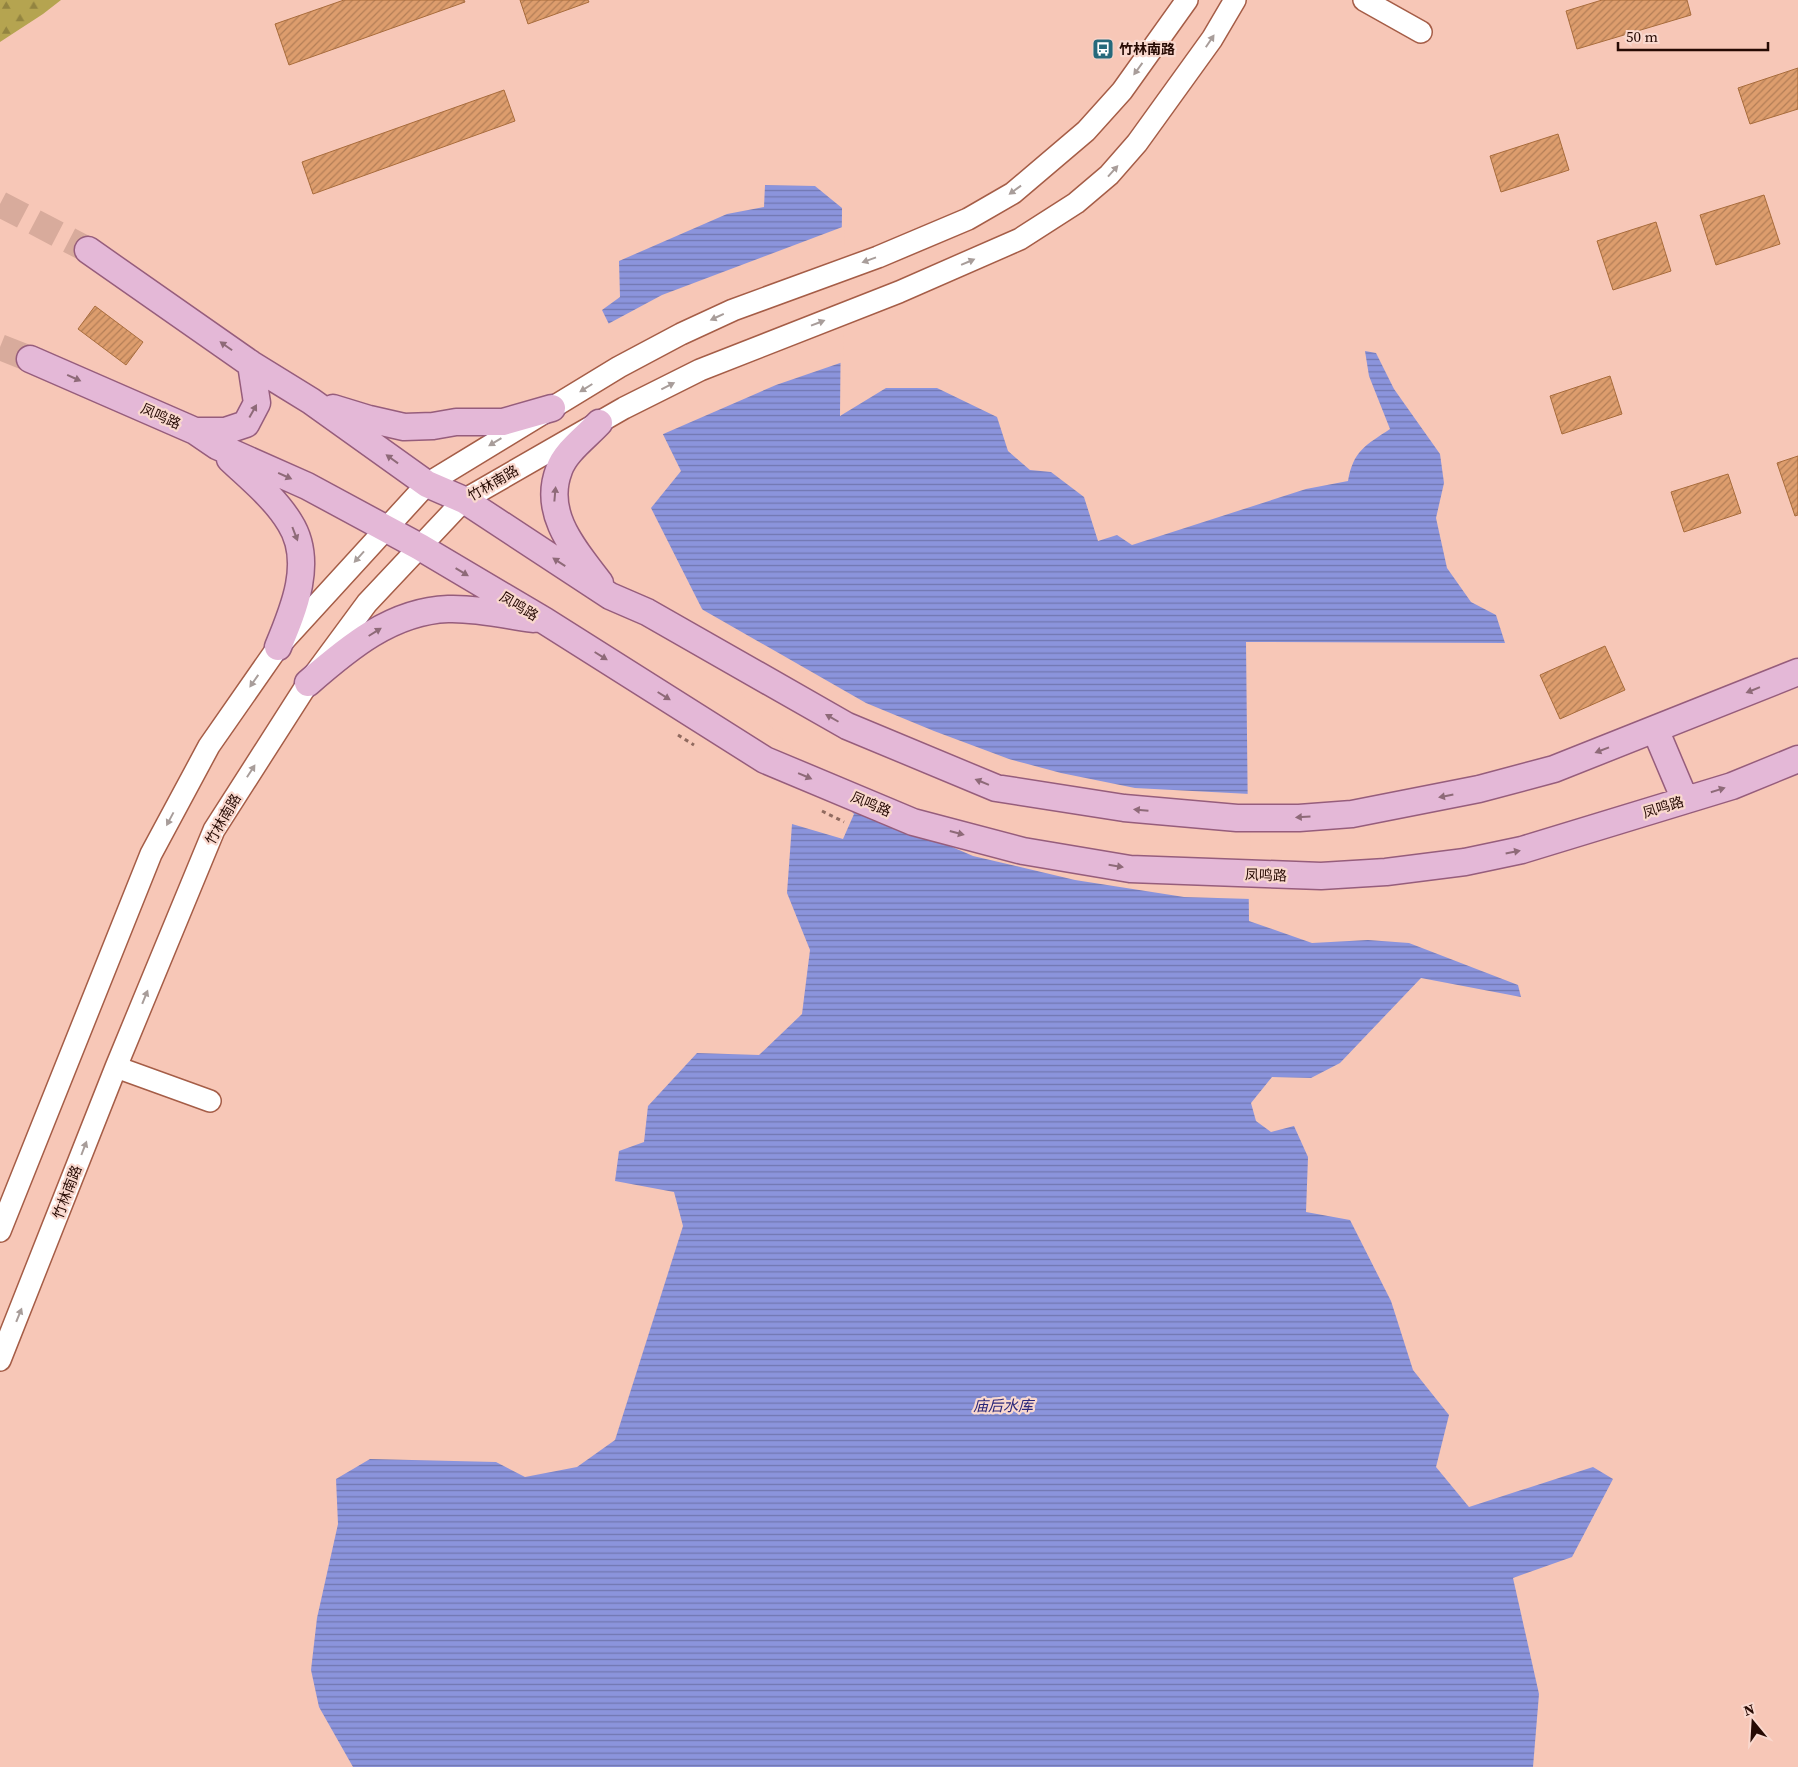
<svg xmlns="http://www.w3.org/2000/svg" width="1798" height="1767" viewBox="0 0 1798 1767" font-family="'Source Serif 4','Noto Sans SC',serif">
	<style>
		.forest { fill: url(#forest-firs) }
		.water { fill: url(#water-rules) }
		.pier { fill: #f7c7b7 }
		.building { fill: url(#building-hatch); stroke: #a86c3c }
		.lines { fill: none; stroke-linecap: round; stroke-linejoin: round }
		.major-tunnel { stroke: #d8ab9c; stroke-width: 26; stroke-dasharray: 26 13; stroke-linecap: butt }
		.minor-casing { stroke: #a55d47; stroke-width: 24 }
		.major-casing { stroke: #965d7c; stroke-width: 29 }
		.path { stroke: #906a5f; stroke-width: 3; stroke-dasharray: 4 4; stroke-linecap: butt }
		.minor { stroke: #fff; stroke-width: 21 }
		.major { stroke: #e4b8d7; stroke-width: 26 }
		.oneway { fill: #a89d9a }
		.oneway2 { fill: #8e6a78 }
		.labels { text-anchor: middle; stroke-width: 4.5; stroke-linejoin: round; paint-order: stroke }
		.poi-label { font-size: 14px; font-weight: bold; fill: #260a03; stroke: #f9d8ce; text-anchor: start }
		.street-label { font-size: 14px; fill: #260a03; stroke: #f9d8ce }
		.water-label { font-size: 15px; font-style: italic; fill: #2a2679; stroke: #f9d8ce }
	</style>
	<defs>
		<pattern id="forest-firs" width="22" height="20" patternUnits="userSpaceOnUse" patternTransform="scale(1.25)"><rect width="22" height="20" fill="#b5a450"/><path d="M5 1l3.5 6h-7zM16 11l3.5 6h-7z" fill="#938440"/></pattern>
		<pattern id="water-rules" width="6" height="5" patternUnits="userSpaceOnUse" patternTransform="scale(1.25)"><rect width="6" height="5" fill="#8b94dc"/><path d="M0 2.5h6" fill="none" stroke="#7177b0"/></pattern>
		<pattern id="building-hatch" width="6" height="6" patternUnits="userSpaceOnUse" patternTransform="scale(1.25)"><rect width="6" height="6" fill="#dd9d6d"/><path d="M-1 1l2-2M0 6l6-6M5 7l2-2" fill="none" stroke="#b37e57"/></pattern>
	</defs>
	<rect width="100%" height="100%" fill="#f7c7b7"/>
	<path class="forest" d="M0 0H61L43 14 0 42Z"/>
	<path class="water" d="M765 185 815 186 842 208 840 416 886 388H937L997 417 1008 451 1030 470 1051 472 1084 497 1098 541 1117 535 1132 545 1306 489 1348 481C1353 451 1366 445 1390 429L1369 376 1365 351 1376 353 1394 389 1440 454 1444 483 1436 518 1447 568 1471 602 1496 615 1505 643 1246 642 1249 921 1312 943 1368 940 1409 943 1518 985 1521 997 1421 978 1340 1063 1311 1078 1272 1077 1251 1103 1256 1121 1271 1132 1294 1126 1308 1157 1306 1212 1350 1220 1391 1301 1413 1370 1449 1415 1436 1467 1469 1507 1593 1467 1613 1479 1572 1557 1513 1578 1539 1694 1533 1767H353L319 1707 311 1670 317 1618 338 1524 336 1479 370 1459 496 1462 525 1477 577 1467 615 1440 683 1226 674 1192 615 1181 619 1151 644 1142 648 1106 697 1053 759 1055 802 1014 810 950 787 893 792 824 843 839 854 814 746 696 651 508 681 471 602 310 620 297 619 261 727 214 764 207Z"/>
	<path class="pier" d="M845 226 843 362 776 385 661 435 606 325 662 295Z
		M698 607 866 703 934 731 1009 759 1061 773 1135 788 1250 794 1251 899 1184 897 1075 880 973 856 834 796 744 697Z"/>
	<path class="building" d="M344 0H464L465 2 289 65 275 24Z
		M520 0H588L589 2 528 24Z
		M1602 0H1687L1691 15 1577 49 1566 11Z
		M1798 68V109L1750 124 1738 88Z
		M504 90 515 121 313 194 302 162Z
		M1558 134 1569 170 1501 192 1490 156Z
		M1764 195 1780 244 1716 265 1700 215Z
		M1656 222 1671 271 1613 290 1597 241Z
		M95 306 143 342 126 365 78 329Z
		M1610 376 1622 414 1562 434 1550 396Z
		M1798 456V515L1795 516 1777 463Z
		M1728 474 1741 513 1684 532 1671 492Z
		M1605 646 1625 690 1560 719 1540 675Z"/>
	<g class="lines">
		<path class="major-tunnel" d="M0 204 88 250
			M0 347 30 359"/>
		<g class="minor-casing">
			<path id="minor" d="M1364 0 1421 32
				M116 1067 210 1101
				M0 1231 151 854 209 746 278 647 427 484 619 367 681 334 733 310 878 257 968 219 1013 193 1086 131 1122 91 1187 0
				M0 1360 116 1067 214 830 308 683 367 603 464 500 624 408 700 370 899 292 1020 239 1076 203 1109 175 1137 143 1212 39 1235 0"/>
		</g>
		<g class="major-casing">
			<path id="major" d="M88 250 251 364 311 401 427 484 464 500 610 596 647 612 847 726 996 788 1124 808 1237 818H1299L1352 814 1479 789 1554 769 1798 672
				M30 359 195 431 217 446 307 486 420 547 545 621 765 760 913 822 1023 851 1130 869 1321 876 1386 872 1465 862 1522 850 1732 786 1798 759
				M333 408 369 419 404 427 433 426 456 422H503L552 408
				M599 423C586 437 565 452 559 470 542 514 575 550 600 583
				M195 431H225L246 424 257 403 251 364
				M230 459C250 478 275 498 290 523 314 561 294 609 278 647
				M308 683C348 648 392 611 448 609 476 608 505 615 533 619
				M1655 729 1685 800"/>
		</g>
		<path class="path" d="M678 735 694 745
			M822 811 844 822"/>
		<use href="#minor" class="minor"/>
		<use href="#major" class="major"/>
	</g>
	<defs><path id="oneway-solid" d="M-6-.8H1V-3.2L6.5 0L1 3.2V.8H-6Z" transform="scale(1.25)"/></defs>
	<g class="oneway">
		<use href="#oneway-solid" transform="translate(1210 41) rotate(-56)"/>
		<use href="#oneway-solid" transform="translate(1138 69) rotate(126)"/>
		<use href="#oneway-solid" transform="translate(1113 171) rotate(-48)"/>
		<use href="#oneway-solid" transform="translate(1015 190) rotate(144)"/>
		<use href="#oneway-solid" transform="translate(869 260) rotate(160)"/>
		<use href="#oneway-solid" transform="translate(968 262) rotate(-23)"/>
		<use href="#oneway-solid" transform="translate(717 317) rotate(155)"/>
		<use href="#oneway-solid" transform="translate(818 323) rotate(-21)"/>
		<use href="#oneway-solid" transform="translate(668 386) rotate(-27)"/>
		<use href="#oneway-solid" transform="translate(586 388) rotate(148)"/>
		<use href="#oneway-solid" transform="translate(495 442) rotate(149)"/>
		<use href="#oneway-solid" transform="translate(359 557) rotate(132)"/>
		<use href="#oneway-solid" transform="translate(254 681) rotate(125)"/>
		<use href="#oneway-solid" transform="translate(251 771) rotate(-57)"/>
		<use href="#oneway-solid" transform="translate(170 819) rotate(118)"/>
		<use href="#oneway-solid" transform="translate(145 997) rotate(-68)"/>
		<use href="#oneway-solid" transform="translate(84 1148) rotate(-69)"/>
		<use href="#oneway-solid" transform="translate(19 1315) rotate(-68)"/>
	</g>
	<g class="oneway2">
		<use href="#oneway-solid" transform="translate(226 346) rotate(-145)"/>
		<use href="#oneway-solid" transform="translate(74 378) rotate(24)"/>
		<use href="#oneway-solid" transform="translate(253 411) rotate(-61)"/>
		<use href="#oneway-solid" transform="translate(392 459) rotate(-144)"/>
		<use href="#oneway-solid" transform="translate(285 476) rotate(24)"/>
		<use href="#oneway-solid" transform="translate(555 494) rotate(-85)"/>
		<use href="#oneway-solid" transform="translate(295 534) rotate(69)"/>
		<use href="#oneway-solid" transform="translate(559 562) rotate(-147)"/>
		<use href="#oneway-solid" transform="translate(462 572) rotate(31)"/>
		<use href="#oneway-solid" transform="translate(375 632) rotate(-32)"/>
		<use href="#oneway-solid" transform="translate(601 656) rotate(32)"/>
		<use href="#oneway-solid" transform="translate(1753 690) rotate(158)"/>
		<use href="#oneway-solid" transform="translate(664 696) rotate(32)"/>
		<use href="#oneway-solid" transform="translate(832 718) rotate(-150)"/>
		<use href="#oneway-solid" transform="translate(1602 750) rotate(159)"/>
		<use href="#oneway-solid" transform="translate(805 776) rotate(23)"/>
		<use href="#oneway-solid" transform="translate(982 782) rotate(-158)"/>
		<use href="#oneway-solid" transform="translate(1718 790) rotate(-17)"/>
		<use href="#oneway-solid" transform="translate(1446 796) rotate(169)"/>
		<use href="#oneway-solid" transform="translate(1141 810) rotate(-175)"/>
		<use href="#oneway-solid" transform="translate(1303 817) rotate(177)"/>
		<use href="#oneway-solid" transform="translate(957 833) rotate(15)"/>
		<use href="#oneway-solid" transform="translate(1513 852) rotate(-11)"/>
		<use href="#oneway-solid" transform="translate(1116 866) rotate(9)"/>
	</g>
	<defs>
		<g id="bus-square" transform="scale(1.125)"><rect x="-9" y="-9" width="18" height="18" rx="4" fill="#26697b" stroke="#f9d8ce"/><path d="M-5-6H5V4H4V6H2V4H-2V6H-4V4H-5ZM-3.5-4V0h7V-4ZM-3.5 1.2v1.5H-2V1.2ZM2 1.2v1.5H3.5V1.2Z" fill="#fff"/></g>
	</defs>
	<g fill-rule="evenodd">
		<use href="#bus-square" x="1103" y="49"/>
	</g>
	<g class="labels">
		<g class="poi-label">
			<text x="1119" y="54">竹林南路</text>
		</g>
		<g class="street-label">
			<text transform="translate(161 416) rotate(24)" y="5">凤鸣路</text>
			<text transform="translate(493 483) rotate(-30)" y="5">竹林南路</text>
			<text transform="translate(519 606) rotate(31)" y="5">凤鸣路</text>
			<text transform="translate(871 804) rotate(23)" y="5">凤鸣路</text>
			<text transform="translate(1663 807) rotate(-17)" y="5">凤鸣路</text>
			<text transform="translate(223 819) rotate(-60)" y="5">竹林南路</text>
			<text transform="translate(1266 875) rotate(2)" y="5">凤鸣路</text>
			<text transform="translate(67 1192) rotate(-69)" y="5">竹林南路</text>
		</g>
		<g class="water-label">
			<text x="1003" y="1411">庙后水库</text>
		</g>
	</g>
	<g transform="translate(1753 1722) rotate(342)" stroke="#f9d8ce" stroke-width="4" paint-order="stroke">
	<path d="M0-4L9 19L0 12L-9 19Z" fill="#260a03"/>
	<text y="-8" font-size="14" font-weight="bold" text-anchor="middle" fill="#260a03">N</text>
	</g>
	<path d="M1618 42v8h150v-8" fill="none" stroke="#260a03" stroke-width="2.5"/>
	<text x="1626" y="42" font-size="15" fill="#260a03" stroke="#f9d8ce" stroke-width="4" paint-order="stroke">50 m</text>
</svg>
